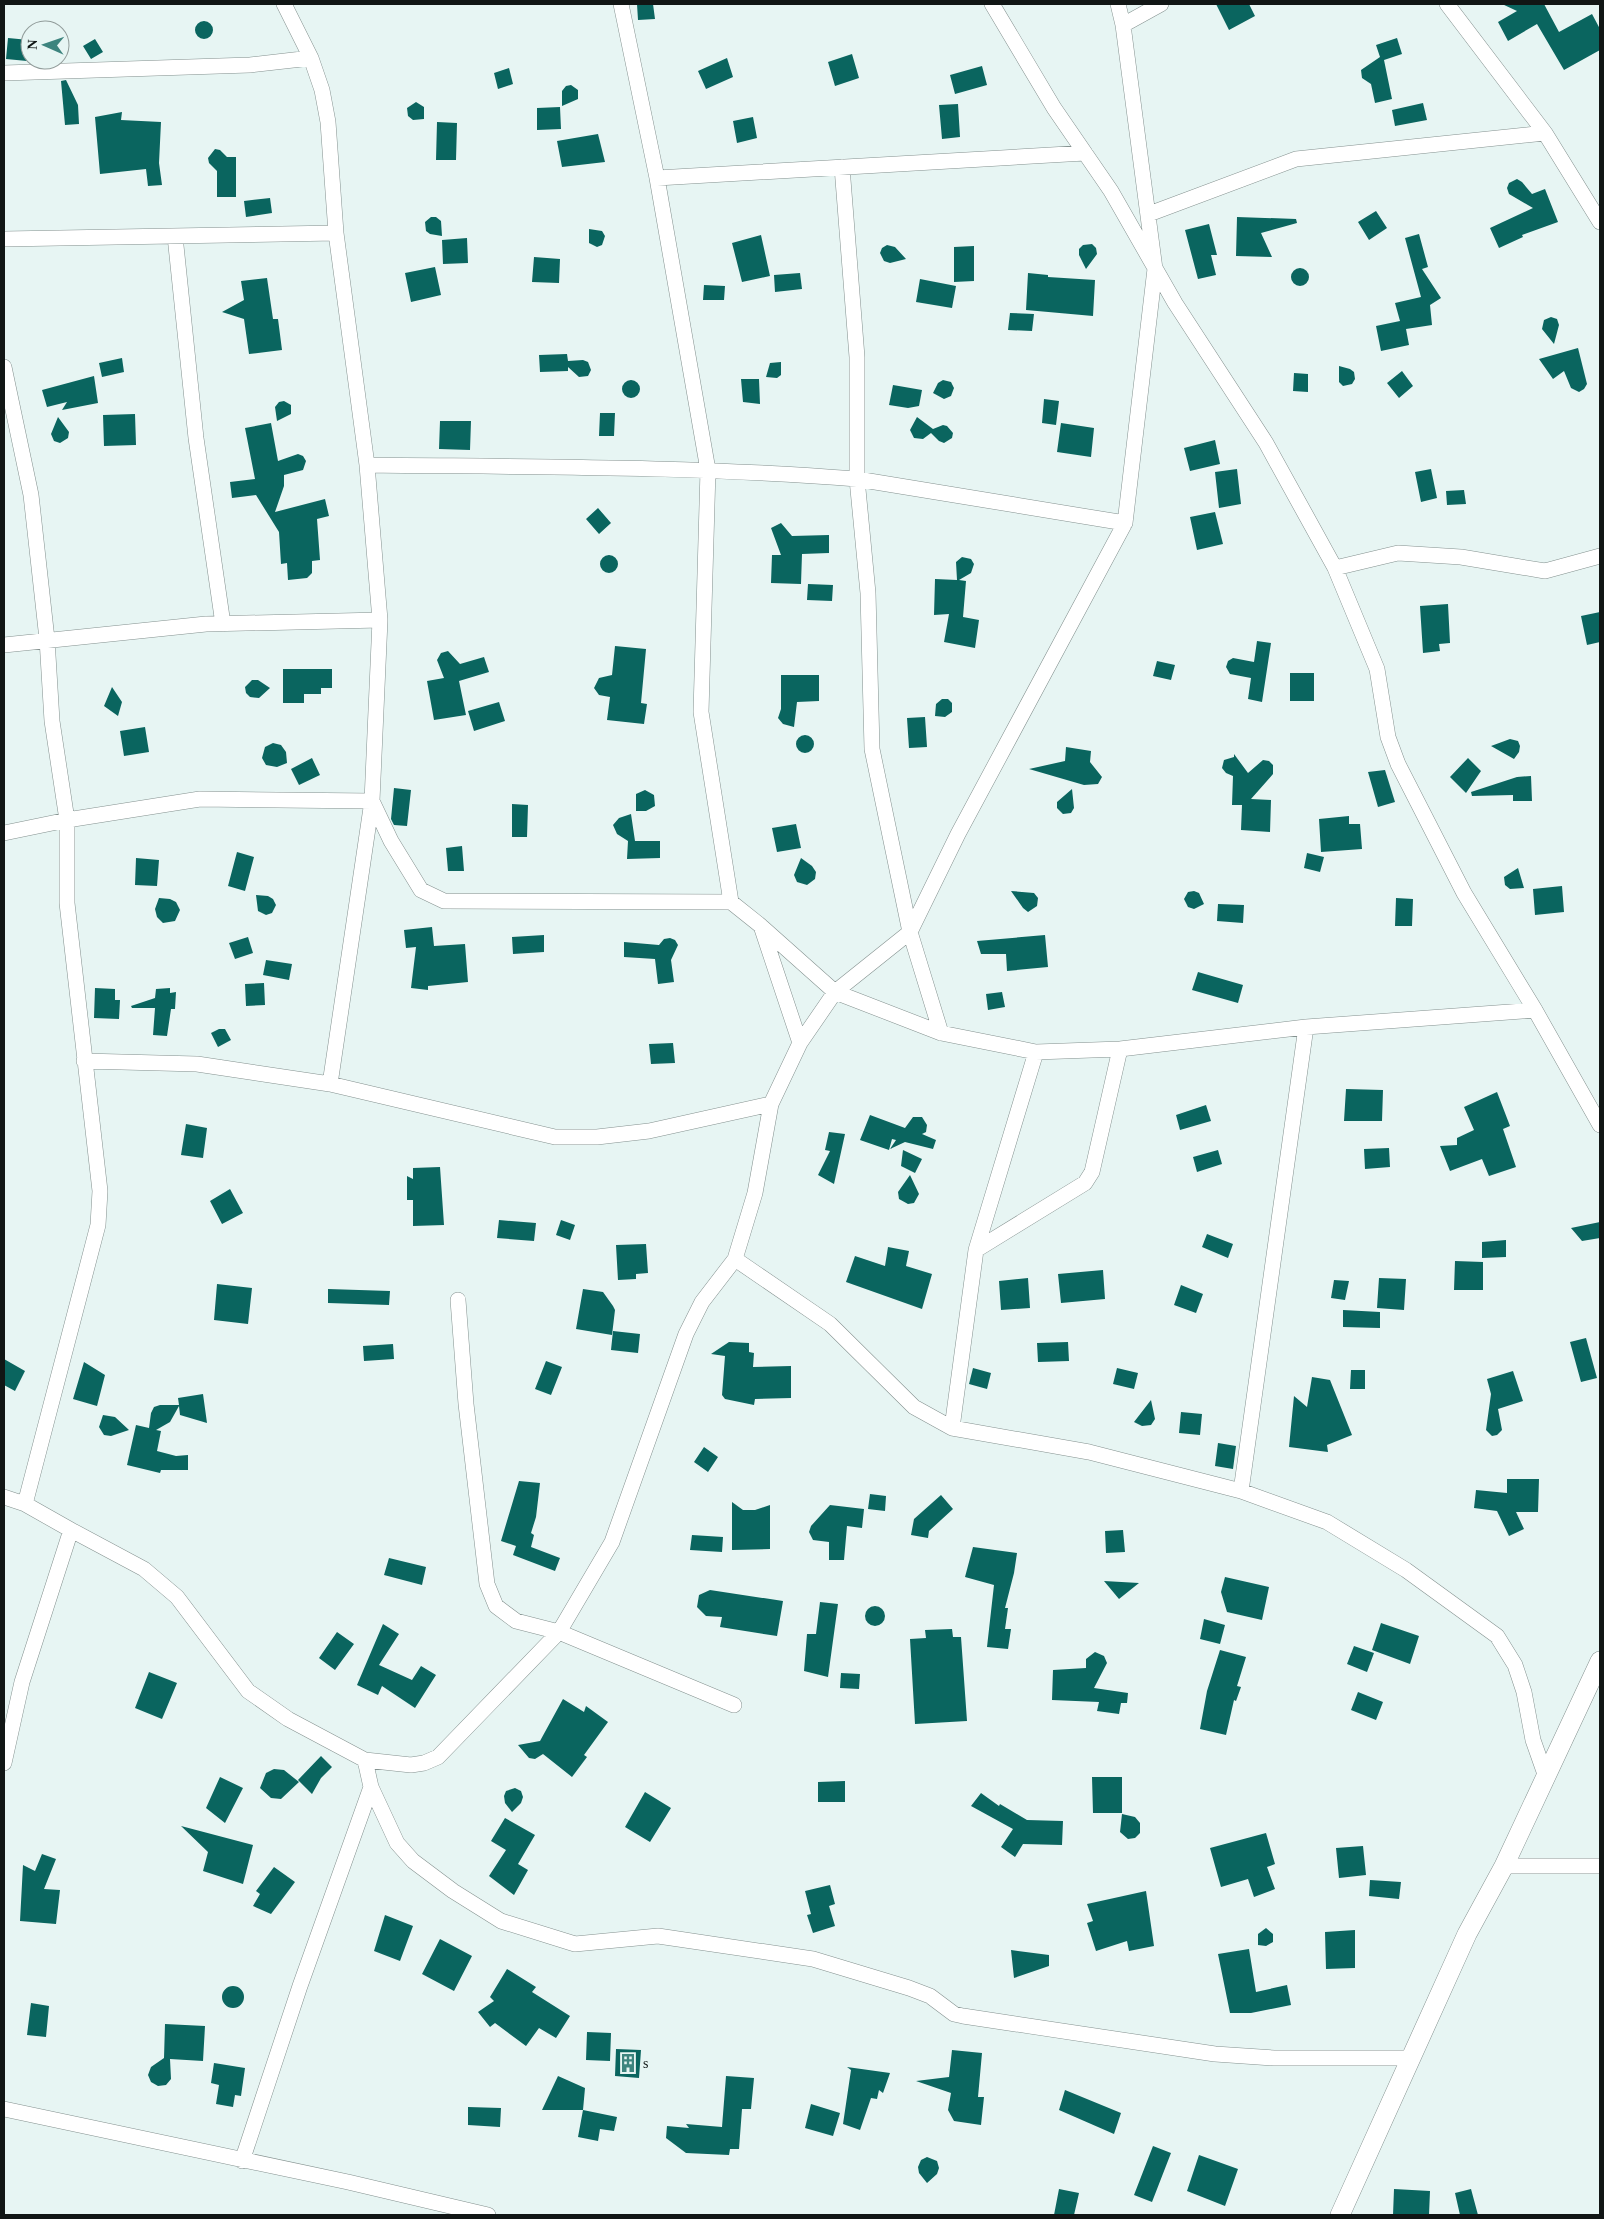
<svg xmlns="http://www.w3.org/2000/svg" width="1604" height="2219" viewBox="0 0 1604 2219" font-family="'Times New Roman',serif">
	<style>
		.building { fill: #0a655f }
		.lines { fill: none; stroke-linecap: round; stroke-linejoin: round }
		.minor-casing { stroke: #84918f; stroke-width: 16 }
		.tertiary-casing { stroke: #84918f; stroke-width: 20 }
		.minor { stroke: #fff; stroke-width: 15 }
		.tertiary { stroke: #fff; stroke-width: 19 }
		.labels { text-anchor: middle; stroke-width: 5; stroke-linejoin: round; paint-order: stroke }
		.poi-label { font-size: 14px; fill: #111615; stroke: #e7f5f3; text-anchor: start }
	</style>
	<rect width="100%" height="100%" fill="#e7f5f3"/>
	<path class="building" d="M637 4H653L655 19 638 20Z
		M1216 4H1249L1255 16 1229 30Z
		M1502 4H1544L1559 32 1592 14 1600 29V50L1564 70 1537 24 1508 41 1498 22 1517 11Z
		M195 30a9 9 0 1 1 18 0a9 9 0 1 1-18 0Z
		M8 38 29 40 27 61 6 59Z
		M1397 38 1402 54 1384 60 1392 99 1375 103 1371 84 1362 78 1361 70 1380 57 1376 45Z
		M95 39 103 52 91 59 83 46Z
		M852 54 859 78 835 86 828 62Z
		M727 58 733 77 706 89 698 71Z
		M982 66 987 85 955 94 950 75Z
		M509 68 513 84 498 89 494 73Z
		M66 80 78 105 79 124 65 125 61 81Z
		M571 85 578 90V99L562 106V91L566 86Z
		M416 102 424 107V119L413 120 408 116 407 108Z
		M1423 103 1427 120 1395 126 1392 110Z
		M958 104 960 137 942 139 939 105Z
		M560 107 561 129 537 130V108Z
		M122 112 121 120 161 122 159 163 162 185 148 186 146 169 100 174 95 117Z
		M753 117 757 138 737 143 733 121Z
		M437 122 457 123 456 160H436Z
		M598 134 605 162 562 167 557 141Z
		M215 149 220 150 227 157H236V197H217V171L209 163 208 158Z
		M1517 179 1522 182 1532 194 1545 189 1558 222 1522 235 1523 237 1499 248 1490 228 1533 208 1509 194 1507 188 1509 183Z
		M270 198 272 213 246 217 244 201Z
		M1376 211 1387 228 1369 240 1358 222Z
		M431 217H436L441 221 442 236 430 234 426 231 425 222Z
		M1237 217 1296 219 1297 223 1261 233 1272 257 1236 256Z
		M1209 224 1217 255H1211L1216 275 1198 279 1185 230Z
		M589 229 602 231 605 236 602 245 597 247 589 243Z
		M1419 234 1428 267 1422 269 1441 298 1430 305 1432 325 1406 329 1409 345 1381 351 1376 326 1400 321 1395 303 1421 297 1405 238Z
		M761 235 770 276 742 282 732 243Z
		M467 238 468 263 443 264 442 240Z
		M1092 244 1096 248 1097 254 1086 269 1079 255V249L1083 245Z
		M887 245 895 247 906 259 890 263 884 261 880 253 882 248Z
		M974 246V281L954 282V247Z
		M534 257 560 259 559 283 532 282Z
		M435 267 441 295 411 302 405 273Z
		M1291 277a9 9 0 1 1 18 0a9 9 0 1 1-18 0Z
		M800 273 802 289 775 292 774 275Z
		M1028 273 1048 275V277L1095 280 1093 316 1026 310Z
		M267 278 273 319H278L282 350 249 354 244 319 222 312 244 300 241 281Z
		M920 279 956 286 952 308 916 302Z
		M704 285 725 286 724 300H703Z
		M1010 313 1034 314 1032 331 1008 330Z
		M1551 317 1557 319 1559 325 1554 344 1542 329 1544 320Z
		M1578 348 1587 384 1584 389 1579 392 1571 388 1564 371 1553 379 1539 359Z
		M567 354 568 361 583 360 588 362 591 370 588 376 579 377 568 367V371L540 372 539 355Z
		M122 358 124 372 102 377 99 363Z
		M781 362V375L777 378 766 377 770 363Z
		M1339 366 1350 369 1354 372 1355 379 1352 384 1343 386 1339 382Z
		M1402 371 1413 386 1399 398 1387 383Z
		M1294 373 1308 374V392L1293 391Z
		M94 376 98 403 62 410 67 402 47 407 42 390Z
		M741 379H759L760 404 743 402Z
		M622 389a9 9 0 1 1 18 0a9 9 0 1 1-18 0Z
		M943 380 951 382 954 388 951 396 944 399 933 393 938 383Z
		M893 385 922 390 919 406 908 408 889 405Z
		M1044 399 1059 401 1056 425 1042 423Z
		M284 401 291 405V414L277 421 275 407 279 402Z
		M600 413H615L614 436H599Z
		M135 414 136 445 104 446 103 415Z
		M58 417 69 432 68 438 60 443 54 441 51 434Z
		M917 417 933 429 943 425 947 426 953 433 952 438 944 443 939 441 931 433 923 439 914 438 910 430Z
		M440 421H471L470 450 439 449Z
		M271 423 278 461 298 454 303 456 306 461 303 470 284 475V486L275 512 325 499 329 516 317 519 320 560 312 561V573L307 578 288 580 287 563 281 564 279 532 256 495 232 498 230 482 255 479 245 428Z
		M1061 423 1094 428 1091 457 1057 452Z
		M1215 440 1220 464 1190 471 1184 448Z
		M1237 469 1241 504 1219 508 1215 472Z
		M1431 469 1437 498 1421 502 1415 472Z
		M1464 490 1466 504 1447 505 1446 491Z
		M598 508 611 523 599 534 586 519Z
		M1215 512 1223 544 1197 550 1190 517Z
		M781 523 792 536 829 535V553L802 554 801 584 771 583 772 555H781L771 528Z
		M600 564a9 9 0 1 1 18 0a9 9 0 1 1-18 0Z
		M962 557 971 559 974 564 971 573 959 580 966 581 963 617 979 620 975 648 944 642 949 614 934 615 935 579 957 580 956 562Z
		M808 584 833 585 832 601 807 600Z
		M1448 604 1450 643 1439 644 1440 651 1423 653 1420 606Z
		M1600 612V642L1587 645 1581 616Z
		M1257 641 1271 643 1262 702 1248 699 1251 678 1230 674 1226 667 1228 661 1233 658 1254 662Z
		M615 646 646 649 641 703 647 704 644 724 607 720 610 697 599 695 594 688 599 678 612 675Z
		M448 651 460 664 484 657 489 672 459 681 466 715 434 720 427 681 444 678 437 660 441 653Z
		M1157 661 1175 665 1171 680 1153 676Z
		M283 669H332V688H321V694H304V703H283Z
		M1290 673H1314V701H1290Z
		M781 675H819V701L797 702 794 727 783 724 778 718 781 709Z
		M252 680H258L270 688 259 698 250 697 246 693 245 687Z
		M112 687 122 702 118 716 104 706Z
		M942 699H948L952 703V712L945 717 935 716 936 704Z
		M499 702 505 721 474 731 468 711Z
		M925 717 927 747 909 748 907 718Z
		M145 727 149 752 124 756 120 731Z
		M796 744a9 9 0 1 1 18 0a9 9 0 1 1-18 0Z
		M1510 739 1518 741 1520 746 1519 752 1514 759 1491 746Z
		M273 743 281 745 286 752 287 763 277 767 266 765 262 758 265 747Z
		M1066 747 1091 751 1090 762 1102 777 1098 784 1084 785 1029 769 1065 761Z
		M1234 754 1248 773 1263 760 1269 761 1273 765V774L1251 799 1271 800 1270 832 1241 830 1242 805H1232L1233 776 1226 773 1222 768 1224 760 1234 757Z
		M312 758 320 775 299 785 291 769Z
		M1468 758 1481 771 1466 793 1450 777Z
		M1385 770 1395 802 1378 807 1368 772Z
		M1531 776 1532 801H1513V795L1472 796 1471 792 1517 777Z
		M394 788 411 790 407 826 394 825 391 819Z
		M1072 789 1074 808 1071 813 1063 814 1057 808V802Z
		M645 790 654 795 655 806 646 811H636V794Z
		M512 804 528 805 527 837H512Z
		M631 814 635 841H660V858L627 859 628 841 617 834 613 825 619 818Z
		M1349 816V824H1360L1362 849 1321 852 1319 819Z
		M796 824 801 848 777 852 772 828Z
		M462 846 464 871H448L446 848Z
		M237 852 254 857 245 891 228 886Z
		M1307 853 1324 857 1320 872 1304 868Z
		M136 858 159 860 157 886 135 885Z
		M801 858 812 866 816 872 815 879 807 885 797 882 794 875Z
		M1518 868 1524 888 1510 889 1505 885 1504 877Z
		M1562 886 1564 912 1535 915 1533 889Z
		M1011 891 1034 893 1038 898 1037 906 1028 912 1023 908Z
		M1194 891 1199 893 1204 904 1194 909 1188 907 1184 899 1188 892Z
		M256 895 268 896 273 899 276 905 272 913 266 915 258 911Z
		M159 898 170 899 176 902 180 910 175 921 163 923 157 917 155 909Z
		M1396 898 1413 899 1412 926H1395Z
		M1218 904 1244 905 1243 923 1217 921Z
		M432 927 434 946 465 944 468 982 428 986V990L411 988 416 947 406 948 404 930Z
		M544 935V952L513 954 512 937Z
		M1045 935 1048 967 1007 971 1006 954H981L977 941Z
		M248 937 253 953 235 959 229 943Z
		M670 938 675 940 678 945 671 960 674 982 658 984 655 959 624 957V942L659 945 664 939Z
		M266 960 292 964 289 980 263 975Z
		M1198 972 1243 985 1238 1003 1192 990Z
		M264 983 265 1005 246 1006 245 984Z
		M95 988 115 989V1000H120L119 1019 94 1018Z
		M170 988V993L176 992 175 1009H171L167 1036 153 1035 155 1008H132L131 1006 155 998 156 989Z
		M1002 992 1005 1007 988 1010 986 994Z
		M219 1029H225L231 1040 218 1047 211 1033Z
		M673 1043 675 1063 651 1064 649 1044Z
		M1346 1089 1383 1090 1382 1121H1344Z
		M1497 1092 1510 1126 1503 1129 1516 1167 1489 1176 1482 1159 1450 1171 1440 1146 1457 1145V1138L1474 1130 1464 1107Z
		M1206 1105 1211 1121 1180 1130 1176 1115Z
		M870 1115 905 1128 913 1117H922L927 1125 926 1132 922 1134 936 1140 933 1149 905 1142 890 1149 896 1140 892 1139 889 1150 860 1140Z
		M186 1124 207 1128 203 1158 181 1155Z
		M829 1132 845 1134 834 1184 818 1175 830 1151 825 1150Z
		M1389 1148 1390 1167 1365 1169 1364 1149Z
		M903 1150 922 1159 915 1173 901 1166Z
		M1218 1150 1222 1164 1197 1172 1193 1157Z
		M440 1167 444 1225 413 1226V1200H407V1176L413 1179V1168Z
		M910 1175 919 1194 914 1203 908 1204 899 1199 898 1192Z
		M230 1189 243 1213 222 1224 210 1201Z
		M499 1220 536 1223 534 1241 497 1238Z
		M561 1220 575 1225 570 1240 556 1235Z
		M1600 1222V1238L1582 1241 1571 1228Z
		M1207 1234 1233 1244 1228 1258 1202 1247Z
		M1506 1240V1257L1482 1258V1242Z
		M646 1244 648 1273 636 1274V1279L618 1280 616 1245Z
		M888 1247 909 1251 906 1266 932 1274 922 1309 846 1282 855 1256 885 1266Z
		M1455 1261 1483 1262V1290H1454Z
		M1103 1270 1105 1299 1061 1303 1058 1274Z
		M1028 1278 1030 1308 1001 1310 999 1281Z
		M1379 1278 1406 1279 1404 1310 1377 1308Z
		M1334 1280 1349 1281 1345 1300 1331 1298Z
		M217 1284 252 1288 248 1324 214 1320Z
		M1181 1285 1203 1294 1196 1313 1174 1305Z
		M328 1289 390 1291 389 1305 328 1303Z
		M583 1289 603 1292 613 1306 615 1310 612 1335 576 1329Z
		M1343 1310 1380 1312V1328L1343 1327Z
		M613 1331 640 1334 638 1353 611 1350Z
		M1586 1338 1597 1378 1581 1382 1570 1342Z
		M729 1342 749 1343V1352L754 1353 753 1367 791 1366V1398L755 1399 754 1405 725 1399 722 1395 725 1356 711 1354Z
		M1068 1342 1069 1361 1038 1362 1037 1343Z
		M393 1344 394 1359 364 1361 363 1346Z
		M4 1359 25 1371 15 1391 4 1385Z
		M546 1361 562 1367 551 1395 535 1389Z
		M84 1362 105 1375 97 1406 73 1399Z
		M973 1368 991 1373 987 1389 969 1384Z
		M1117 1368 1138 1373 1134 1389 1113 1384Z
		M1351 1370H1365V1389H1350Z
		M1513 1371 1523 1401 1498 1409 1502 1430 1497 1435 1492 1436 1486 1430 1491 1394 1487 1379Z
		M1312 1377 1330 1380 1352 1435 1327 1445 1328 1452 1289 1447 1294 1396 1307 1407Z
		M203 1394 207 1423 180 1415 179 1406 170 1422 156 1430 161 1431 157 1451 176 1456 188 1455V1470H161L160 1473 127 1465 136 1425 149 1428 151 1413 154 1407 160 1405H179L178 1398Z
		M1151 1400 1155 1419 1151 1425 1142 1426 1134 1422Z
		M1181 1412 1202 1414 1200 1435 1179 1433Z
		M103 1415 115 1417 129 1430 111 1436 104 1435 99 1427Z
		M1218 1443 1236 1446 1233 1469 1215 1466Z
		M704 1447 718 1457 708 1472 694 1462Z
		M1507 1479H1539L1538 1512H1516L1524 1529 1509 1536 1497 1511 1474 1508 1476 1490 1507 1493Z
		M519 1481 540 1483 536 1517 531 1533 534 1535 531 1547 560 1558 555 1571 513 1555 516 1546 501 1541Z
		M870 1494 886 1496 885 1511 868 1509Z
		M941 1495 953 1509 929 1531 928 1538 911 1535 914 1519Z
		M732 1502 743 1510H755L770 1505V1549L732 1550Z
		M830 1505 864 1509 862 1528 847 1526 844 1560H829V1542L813 1540 809 1532 811 1526Z
		M1123 1530 1125 1552 1106 1553 1105 1531Z
		M692 1535 723 1537 722 1552 690 1550Z
		M973 1547 1017 1553 1014 1573 1005 1608H1008L1005 1629H1011L1008 1649 987 1647 994 1585 965 1577Z
		M389 1558 426 1567 422 1585 384 1575Z
		M1225 1577 1269 1587 1262 1620 1227 1612 1221 1592Z
		M1104 1581 1139 1583 1119 1599Z
		M710 1590 783 1601 777 1636 720 1627 722 1617 706 1616 697 1607 699 1595Z
		M820 1602 838 1604 828 1677 804 1671 807 1634H816Z
		M865 1616a10 10 0 1 1 20 0a10 10 0 1 1-20 0Z
		M1204 1619 1225 1625 1220 1644 1200 1639Z
		M1381 1623 1419 1636 1410 1664 1372 1650Z
		M383 1624 399 1634 379 1665 412 1680 421 1666 436 1675 415 1708 382 1686 378 1695 357 1685Z
		M952 1629 953 1637H961L967 1721 915 1724 910 1639 926 1638 925 1630Z
		M337 1632 354 1644 335 1670 319 1658Z
		M1354 1646 1374 1653 1367 1672 1347 1664Z
		M1220 1650 1246 1657 1237 1686 1241 1687 1236 1701 1234 1700 1226 1735 1200 1729 1207 1691Z
		M1095 1652 1104 1656 1107 1663 1094 1688 1128 1693 1127 1703H1121L1119 1714 1097 1711 1099 1702 1052 1700 1053 1670 1086 1668V1659Z
		M149 1672 177 1683 162 1719 135 1708Z
		M841 1673 860 1674 859 1689 840 1688Z
		M1358 1692 1383 1702 1376 1720 1351 1710Z
		M563 1699 584 1712 586 1706 608 1722 584 1755 587 1757 572 1777 543 1754 535 1759 529 1758 518 1745 540 1741Z
		M321 1756 332 1767 321 1778 312 1794 298 1780Z
		M274 1769 284 1770 299 1782 281 1799 271 1798 260 1788 266 1773Z
		M220 1777 243 1788 225 1823 206 1808Z
		M1092 1777H1122V1813H1093Z
		M845 1781V1802H818V1782Z
		M515 1788 521 1791 523 1797 521 1803 512 1812 505 1803 504 1796 506 1791Z
		M645 1792 671 1808 650 1842 625 1827Z
		M981 1793 999 1806 1000 1804 1027 1820 1063 1821 1062 1845 1023 1844 1015 1857 1001 1847 1013 1829 971 1806Z
		M1122 1814 1135 1817 1140 1823V1833L1135 1838 1128 1839 1120 1832Z
		M505 1818 535 1835 518 1864 528 1870 514 1895 489 1876 506 1850 491 1841Z
		M181 1826 253 1845 243 1884 203 1871 208 1852Z
		M1266 1833 1275 1864 1267 1867 1275 1889 1254 1897 1248 1879 1221 1887 1210 1848Z
		M1363 1846 1366 1875 1339 1878 1336 1848Z
		M42 1854 56 1859 44 1889 60 1890 56 1924 20 1921 23 1865 35 1871Z
		M274 1867 295 1882 271 1914 253 1906 260 1894 256 1891Z
		M1370 1880 1401 1882 1399 1899 1369 1896Z
		M830 1885 835 1904 829 1906 835 1926 813 1933 807 1915 811 1914 805 1891Z
		M1146 1891 1154 1946 1129 1951 1127 1941 1096 1951 1087 1923 1093 1921 1087 1904Z
		M385 1915 413 1926 400 1961 374 1951Z
		M1266 1928 1273 1934V1942L1266 1946 1258 1945V1934Z
		M1355 1930V1968L1326 1969 1325 1932Z
		M440 1939 472 1956 454 1991 422 1974Z
		M1249 1949 1256 1992 1287 1985 1291 2005 1251 2013H1230L1218 1954Z
		M1011 1950 1049 1955V1966L1014 1978Z
		M507 1969 536 1987 532 1992 570 2016 556 2038 539 2028 526 2046 495 2023 490 2027 478 2012 494 2001 490 1997Z
		M222 1997a11 11 0 1 1 22 0a11 11 0 1 1-22 0Z
		M31 2003 49 2006 46 2037 27 2035Z
		M165 2024 205 2026 203 2061 170 2059 171 2079 166 2085 158 2086 151 2082 148 2075 151 2067 164 2058Z
		M587 2032 611 2033 610 2061 586 2060Z
		M616 2049 641 2050 639 2078 615 2076Z
		M952 2050 982 2053 978 2097H984L981 2125 954 2121 948 2110 951 2093 916 2081 949 2077Z
		M214 2063 245 2068 241 2096 235 2095 233 2107 216 2104 219 2085 211 2083Z
		M847 2067 890 2073 883 2093 879 2090 877 2099 871 2098 860 2130 843 2124 851 2070Z
		M558 2076 585 2088 583 2110H542Z
		M726 2076 754 2078 751 2109H742L739 2149H730L729 2155 686 2153 666 2138 667 2126 689 2128 686 2124 722 2127Z
		M1065 2090 1121 2113 1114 2134 1059 2110Z
		M811 2104 840 2113 833 2136 805 2128Z
		M468 2107 501 2108 500 2127 468 2125Z
		M583 2110 617 2117 614 2131 600 2129 598 2141 578 2137Z
		M1153 2146 1171 2153 1152 2202 1134 2195Z
		M1199 2155 1238 2169 1225 2206 1187 2191Z
		M927 2157 937 2161 939 2168 937 2174 927 2183 919 2173 918 2167 921 2160Z
		M1059 2189 1079 2193 1074 2215H1054Z
		M1394 2189 1430 2191 1429 2215H1393Z
		M1471 2189 1478 2215H1460L1455 2193Z"/>
	<g class="lines">
		<g class="minor-casing">
			<path id="minor" d="M284 4 311 58 322 90 328 122 336 233 367 465 380 620 372 801 330 1084
				M621 4 657 178 708 470 701 712 731 902
				M992 4 1054 108 1111 191 1175 303 1266 443 1335 568 1377 669 1388 737 1398 764 1464 893 1535 1010 1600 1125
				M1447 4 1545 133 1600 222
				M1123 25 1161 4
				M4 73 250 65 311 58
				M842 167 857 357V479L868 593 872 749 910 932 941 1033
				M657 178 1085 153
				M1149 214 1296 159 1545 133
				M175 236 196 438 223 624
				M4 239 336 233
				M4 367 31 495 47 639 52 721 67 820V903L100 1191 98 1225 25 1504
				M367 465C530 467 694 466 857 479L1125 523
				M1335 568 1398 553 1461 557 1545 571 1600 556
				M4 645 206 624 380 620
				M4 833 67 820 200 799 372 801 391 841 421 890 444 901 731 902 761 926 800 1043
				M762 927 835 992 941 1033 1036 1052 1120 1049 1306 1027 1535 1010
				M84 1061 197 1064 330 1084 555 1137H597L649 1131 771 1104
				M976 1250 1085 1183 1092 1172 1120 1049
				M735 1259 830 1324 914 1407 952 1428 1089 1452 1241 1491 1327 1522 1406 1570 1497 1636 1515 1665 1524 1692 1533 1740 1546 1777
				M458 1300 466 1404 487 1584 496 1606 516 1621 559 1632 734 1705
				M952 1428 976 1250 1036 1052
				M1241 1491 1306 1027
				M4 1497 25 1504 71 1530 22 1682 4 1763
				M71 1530 144 1569 177 1597 248 1691 288 1719 365 1760 411 1765 424 1763 438 1757 559 1632 612 1542 686 1334 702 1302 735 1259 755 1193 771 1104 800 1043 835 992 910 932 958 834 1125 523 1155 269 1123 25 1118 4
				M365 1760 371 1787 397 1843 413 1861 453 1891 501 1921 575 1944 658 1936 813 1959 909 1988 930 1996 954 2014 963 2016 1215 2054 1274 2058H1411
				M1504 1866H1600
				M4 2109 348 2182 488 2215
				M242 2161 300 1986 371 1787"/>
		</g>
		<g class="tertiary-casing">
			<path id="tertiary" d="M1340 2215 1467 1934 1504 1866 1600 1661"/>
		</g>
		<use href="#minor" class="minor"/>
		<use href="#tertiary" class="tertiary"/>
	</g>
	<defs>
		<g id="building-bare" transform="scale(1.5)"><path d="M-4-6H4V6H1V3H-1V6H-4ZM-2.5-4.3h1.7v1.8h-1.7ZM.8-4.3h1.7v1.8H.8ZM-2.5-1h1.7V.8h-1.7ZM.8-1h1.7V.8H.8Z" fill="#3d847e" stroke="#e7f5f3" stroke-width="2.5" paint-order="stroke"/></g>
	</defs>
	<g fill-rule="evenodd">
		<use href="#building-bare" x="628" y="2063"/>
	</g>
	<g class="labels">
		<g class="poi-label">
			<text x="643" y="2068">s</text>
		</g>
	</g>
	<rect width="1604" height="2219" fill="none" stroke="#111615" stroke-width="10"/>
	<g transform="translate(45 45) rotate(272)"><circle r="24" fill="#e7f5f3" stroke="#919c9a"/>
	<path d="M0-4L9 19L0 12L-9 19Z" fill="#3d847e"/>
	<text y="-8" font-size="14" font-weight="bold" text-anchor="middle" fill="#111615">N</text>
	</g>
</svg>
